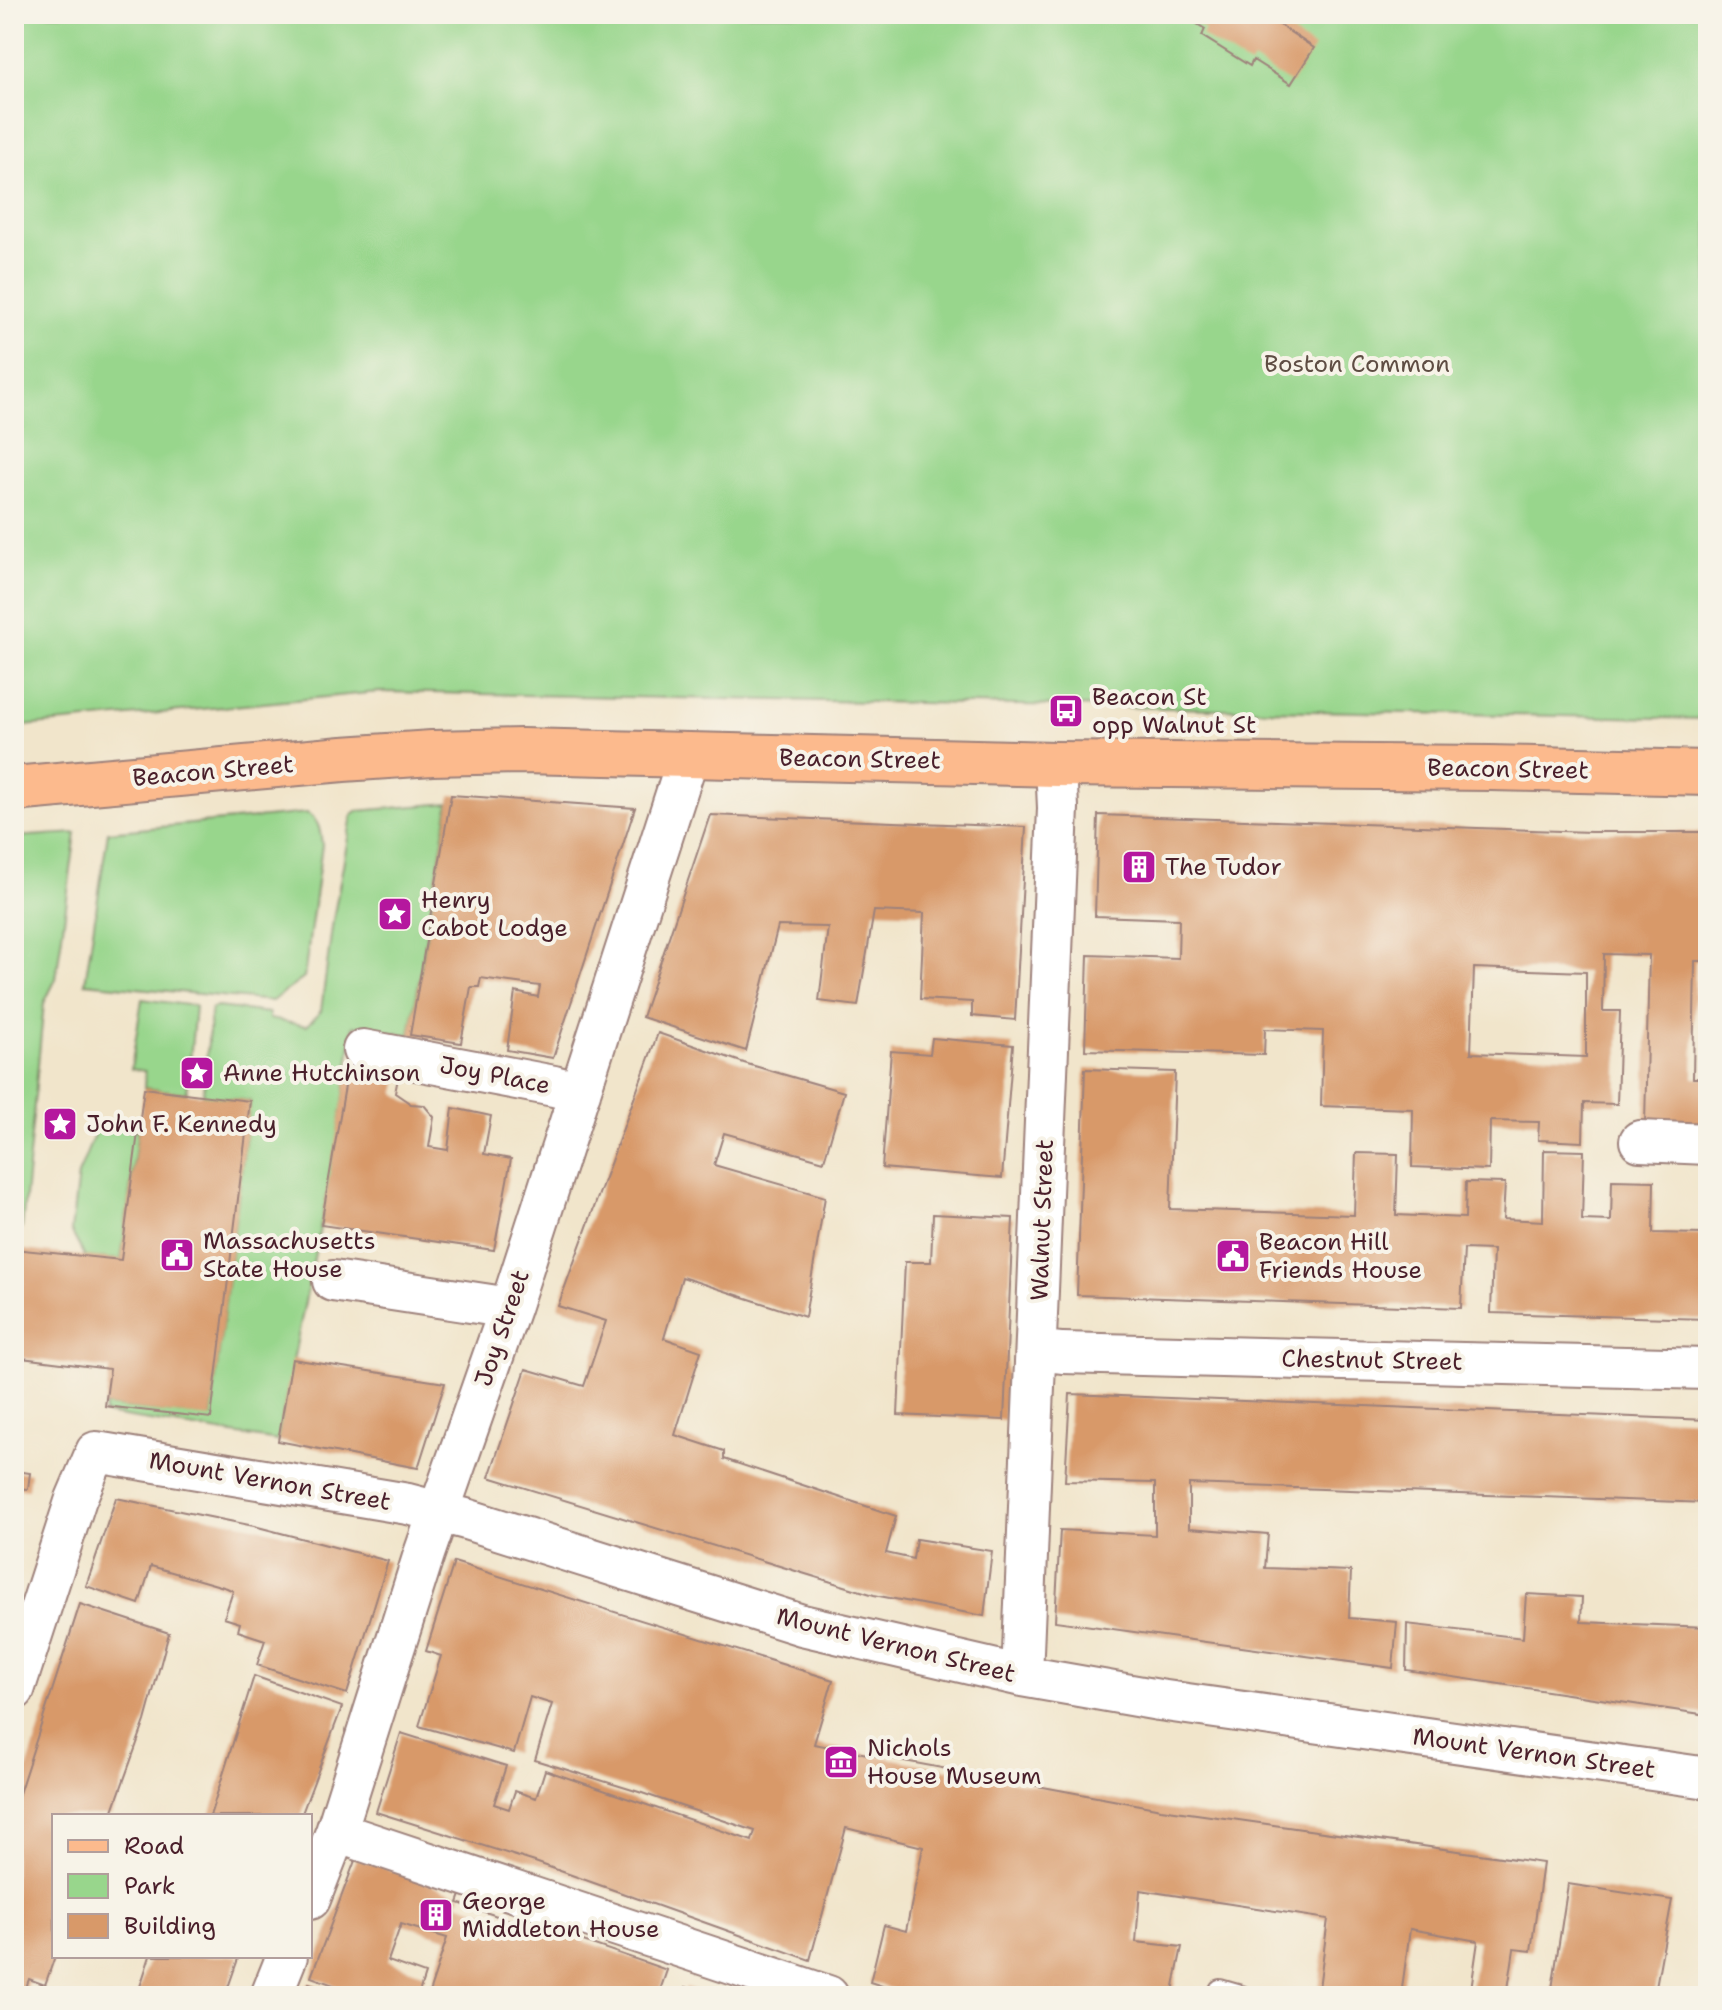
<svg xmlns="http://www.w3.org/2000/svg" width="1722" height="2010" viewBox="0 0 1722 2010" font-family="'Shantell Sans',sans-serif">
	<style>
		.green { fill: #98d68c; stroke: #717a5c; stroke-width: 2 }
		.building { fill: #d89969; fill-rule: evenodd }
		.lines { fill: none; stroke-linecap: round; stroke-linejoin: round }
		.service-casing { stroke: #9e827b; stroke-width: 24 }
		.minor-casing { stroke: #9e827b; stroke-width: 44 }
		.primary-casing { stroke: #9e827b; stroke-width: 48 }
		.service { stroke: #fff; stroke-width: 20 }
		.minor { stroke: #fff; stroke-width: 40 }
		.primary { stroke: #fcba8d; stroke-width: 44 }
		.labels { text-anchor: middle; stroke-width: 8; stroke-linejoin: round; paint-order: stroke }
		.park-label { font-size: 24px; fill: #5e4d43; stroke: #f7f3e8 }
		.poi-label { font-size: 24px; fill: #4a1f2b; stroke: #f7f3e8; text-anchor: start }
		.street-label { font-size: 24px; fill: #4a1f2b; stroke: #f7f3e8 }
	</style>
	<rect width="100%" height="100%" fill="#f7f3e8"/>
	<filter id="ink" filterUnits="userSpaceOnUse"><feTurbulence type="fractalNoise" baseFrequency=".0125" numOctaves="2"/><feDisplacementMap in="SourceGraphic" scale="16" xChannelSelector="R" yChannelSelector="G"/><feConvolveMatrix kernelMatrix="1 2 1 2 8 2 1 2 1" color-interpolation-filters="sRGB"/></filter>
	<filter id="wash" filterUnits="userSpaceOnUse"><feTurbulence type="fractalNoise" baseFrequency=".006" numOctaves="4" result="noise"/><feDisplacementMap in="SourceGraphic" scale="32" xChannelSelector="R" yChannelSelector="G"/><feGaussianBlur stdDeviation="1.8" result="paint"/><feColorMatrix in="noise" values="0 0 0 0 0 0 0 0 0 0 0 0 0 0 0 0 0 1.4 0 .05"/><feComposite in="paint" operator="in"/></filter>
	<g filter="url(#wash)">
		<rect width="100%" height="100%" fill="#f1e5cb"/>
		<path class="green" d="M14 14H1708V719L379 692 14 727Z
			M449 803 410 1035 353 1026C338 1166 302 1302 278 1441L104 1414 105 1406 211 1417 250 1101 203 1096 211 1009 217 1007 269 1013V1019L307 1026 321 1011 333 920 352 816 357 811Z
			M307 813C320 821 320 831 322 845L304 978 272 1001 85 983 108 832Z
			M76 833 56 979 44 1003 22 1228 14 1233V837Z
			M142 999 195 1006 187 1093 144 1088 145 1071 131 1069Z
			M97 1127 138 1130 121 1260 85 1257 71 1231 78 1175Z"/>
		<g id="blocks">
			<path class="building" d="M1181 14H1276L1282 17 1278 24 1314 48 1291 84 1253 60 1250 66 1202 36 1205 29Z
				M451 795 635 808 553 1058 507 1050 515 992 538 997 540 986 481 978 479 987H471L461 1043 410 1035Z
				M710 815 1026 827 1015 1020 972 1016V1002L920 999 924 913 874 911 858 1006 819 1001 828 927 778 926 746 1051 642 1017Z
				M1098 815 1591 832H1708V961H1695L1693 1078H1708V1126L1645 1124 1649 955 1604 954 1603 1011H1620L1617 1104 1584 1103 1583 1142 1538 1140 1539 1122 1490 1121 1489 1170 1412 1167 1413 1109 1321 1106 1323 1031 1265 1029 1264 1055 1085 1050 1088 955 1178 958 1179 919 1095 916ZM1474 968 1586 972V1057L1471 1053Z
				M658 1033 744 1063 844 1092 824 1161 724 1133 714 1165 825 1197 805 1317 682 1277 664 1338 701 1351 675 1435 724 1451V1459L896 1516 886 1553 913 1559 916 1539 992 1551 984 1616 874 1595 489 1477 526 1369 584 1386 606 1321 558 1306Z
				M932 1038 1013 1045 1002 1178 882 1168 891 1051 930 1054Z
				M348 1069 398 1078 395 1093 411 1104 424 1105 434 1117 429 1147 448 1150 453 1108 491 1116 484 1154 511 1159 494 1250 321 1225Z
				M1085 1069 1175 1072 1170 1209 1354 1215 1356 1153 1398 1154 1396 1215 1465 1218 1466 1182 1505 1183 1503 1219 1543 1221 1544 1150 1584 1151 1582 1220 1611 1221 1612 1180 1654 1181 1653 1233 1704 1234V1224L1708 1225V1319L1491 1313 1493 1250 1464 1249 1461 1308 1077 1295Z
				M144 1088 250 1101 211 1418 105 1406 110 1369 14 1357V1249L121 1260Z
				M933 1214 1013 1218 1004 1420 898 1415 905 1262H931Z
				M292 1359 445 1383 418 1468 278 1441Z
				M1070 1394 1708 1420V1503L1189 1484V1528L1268 1534 1265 1568 1351 1571 1349 1618 1397 1622 1393 1668 1055 1621 1060 1530 1155 1535V1483L1065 1481Z
				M16 1471 30 1473 28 1489 14 1488Z
				M116 1498 254 1526 388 1561 347 1694 257 1665 265 1640 238 1631 240 1623 224 1618 233 1591 227 1588 151 1566 139 1604 86 1586Z
				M454 1562 833 1680 814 1744 1161 1809 1543 1863 1531 1951 1514 1949 1507 1996H1470L1478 1941 1410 1929 1401 1996H1318L1328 1919 1140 1890 1136 1942 1182 1947 1172 1996H913L870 1982 884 1925 906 1931 923 1847 846 1828 810 1960 535 1862 376 1812 401 1733 506 1766 494 1804 509 1809 515 1791 536 1798 545 1770 752 1841 755 1831 639 1792 535 1760 552 1704 530 1697 514 1753 419 1726 441 1656 426 1651Z
				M1526 1594 1582 1597 1581 1622 1708 1627V1715L1406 1670 1407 1624 1523 1638Z
				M80 1604 169 1633 145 1721 111 1816H54L55 1956 45 1985 29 1979 23 1996H14V1809Z
				M254 1676 342 1707 301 1816H210Z
				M356 1858 461 1895 458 1903 539 1930 540 1926 667 1970 658 1996H428L447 1938 401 1924 388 1961 425 1974 418 1996H364L311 1977Z
				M1568 1884 1672 1900 1655 1992 1667 1994V1996H1611L1552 1989Z
				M150 1956H239L225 1996H137Z
				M309 1983 347 1995V1996H303Z
				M686 1987 710 1996H683Z"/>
		</g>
	</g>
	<g filter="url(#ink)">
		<use href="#blocks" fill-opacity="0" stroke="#9e827b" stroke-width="2"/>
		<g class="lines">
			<g class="service-casing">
				<path id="service" d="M1220 1990 1241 1996"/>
			</g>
			<g class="minor-casing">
				<path id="minor" d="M363 1050 554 1086 580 1093
					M1640 1141 1708 1144
					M333 1281 510 1308
					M1036 1350 1062 1353 1708 1369
					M1022 1676 1058 808 1056 764
					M14 1690 76 1499 96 1452 408 1504 466 1519 802 1625 1022 1676 1159 1700 1708 1778
					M336 1832 828 1996
					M310 1899 336 1832 424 1554 510 1308 689 754
					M271 1996 287 1956"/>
			</g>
			<g class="primary-casing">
				<path id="primary" d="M14 789 343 759 432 753 522 751 1056 764 1490 768 1708 773"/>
			</g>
			<use href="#service" class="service"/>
			<use href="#minor" class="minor"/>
			<use href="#primary" class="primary"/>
		</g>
	</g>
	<defs>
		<g id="bus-square" transform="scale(1.8)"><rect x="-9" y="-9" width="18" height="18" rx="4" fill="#b5179e" stroke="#f7f3e8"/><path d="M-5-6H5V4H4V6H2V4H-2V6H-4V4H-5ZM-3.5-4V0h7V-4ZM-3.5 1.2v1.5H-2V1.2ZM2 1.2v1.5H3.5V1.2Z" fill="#fff"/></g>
		<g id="building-square" transform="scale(1.8)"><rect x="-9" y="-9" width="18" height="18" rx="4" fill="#b5179e" stroke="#f7f3e8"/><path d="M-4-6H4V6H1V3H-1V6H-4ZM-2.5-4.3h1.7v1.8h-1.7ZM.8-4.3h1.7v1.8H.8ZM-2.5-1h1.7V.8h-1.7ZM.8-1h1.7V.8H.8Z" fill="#fff"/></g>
		<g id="sight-square" transform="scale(1.8)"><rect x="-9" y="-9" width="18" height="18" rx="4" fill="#b5179e" stroke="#f7f3e8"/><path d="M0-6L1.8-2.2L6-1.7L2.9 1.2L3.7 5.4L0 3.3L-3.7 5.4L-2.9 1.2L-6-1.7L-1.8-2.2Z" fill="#fff"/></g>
		<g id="civic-square" transform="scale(1.8)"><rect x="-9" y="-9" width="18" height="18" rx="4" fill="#b5179e" stroke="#f7f3e8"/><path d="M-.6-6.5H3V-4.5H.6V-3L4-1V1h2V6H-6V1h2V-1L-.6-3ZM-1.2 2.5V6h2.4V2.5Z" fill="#fff"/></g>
		<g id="museum-square" transform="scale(1.8)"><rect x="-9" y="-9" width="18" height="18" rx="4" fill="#b5179e" stroke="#f7f3e8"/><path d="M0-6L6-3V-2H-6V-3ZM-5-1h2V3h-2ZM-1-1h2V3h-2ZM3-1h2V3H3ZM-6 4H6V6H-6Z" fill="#fff"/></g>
	</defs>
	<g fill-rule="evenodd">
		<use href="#bus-square" x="1066" y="711"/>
		<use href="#building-square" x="1139" y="867"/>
		<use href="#sight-square" x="395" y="914"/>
		<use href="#sight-square" x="197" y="1073"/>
		<use href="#sight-square" x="60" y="1124"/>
		<use href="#civic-square" x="177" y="1255"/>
		<use href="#civic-square" x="1233" y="1256"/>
		<use href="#museum-square" x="841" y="1762"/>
		<use href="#building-square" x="436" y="1915"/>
	</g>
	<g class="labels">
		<g class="park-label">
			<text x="1357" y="372">Boston Common</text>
		</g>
		<g class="poi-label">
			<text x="1092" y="705">Beacon St<tspan x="1092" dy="28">opp Walnut St</tspan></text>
			<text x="1165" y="875">The Tudor</text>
			<text x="421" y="908">Henry<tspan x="421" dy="28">Cabot Lodge</tspan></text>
			<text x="223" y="1081">Anne Hutchinson</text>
			<text x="86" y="1132">John F. Kennedy</text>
			<text x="203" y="1249">Massachusetts<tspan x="203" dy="28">State House</tspan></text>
			<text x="1259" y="1250">Beacon Hill<tspan x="1259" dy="28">Friends House</tspan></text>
			<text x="867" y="1756">Nichols<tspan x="867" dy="28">House Museum</tspan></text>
			<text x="462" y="1909">George<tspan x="462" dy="28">Middleton House</tspan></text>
		</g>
		<g class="street-label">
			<text transform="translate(860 759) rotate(1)" y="8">Beacon Street</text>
			<text transform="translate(1508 769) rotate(1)" y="8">Beacon Street</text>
			<text transform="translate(213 771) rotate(-5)" y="8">Beacon Street</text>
			<text transform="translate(495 1075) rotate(11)" y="8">Joy Place</text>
			<text transform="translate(1042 1220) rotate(-88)" y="8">Walnut Street</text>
			<text transform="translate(502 1328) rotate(-71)" y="8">Joy Street</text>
			<text transform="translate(1372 1360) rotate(1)" y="8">Chestnut Street</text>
			<text transform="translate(270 1481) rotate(10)" y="8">Mount Vernon Street</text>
			<text transform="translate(896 1645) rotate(14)" y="8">Mount Vernon Street</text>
			<text transform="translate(1534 1753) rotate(8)" y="8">Mount Vernon Street</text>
		</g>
	</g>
	<rect width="1722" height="2010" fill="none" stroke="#f7f3e8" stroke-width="48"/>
	<rect x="52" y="1814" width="260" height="144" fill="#f7f3e8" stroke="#b29e9c" stroke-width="2"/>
	<rect x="68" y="1840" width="40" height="12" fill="#fcba8d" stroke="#b29e9c" stroke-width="2"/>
	<text x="124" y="1854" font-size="24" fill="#4a1f2b">Road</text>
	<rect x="68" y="1874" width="40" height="24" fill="#98d68c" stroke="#b29e9c" stroke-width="2"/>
	<text x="124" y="1894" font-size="24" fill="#4a1f2b">Park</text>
	<rect x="68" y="1914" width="40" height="24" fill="#d89969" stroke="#b29e9c" stroke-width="2"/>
	<text x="124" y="1934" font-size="24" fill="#4a1f2b">Building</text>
</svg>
